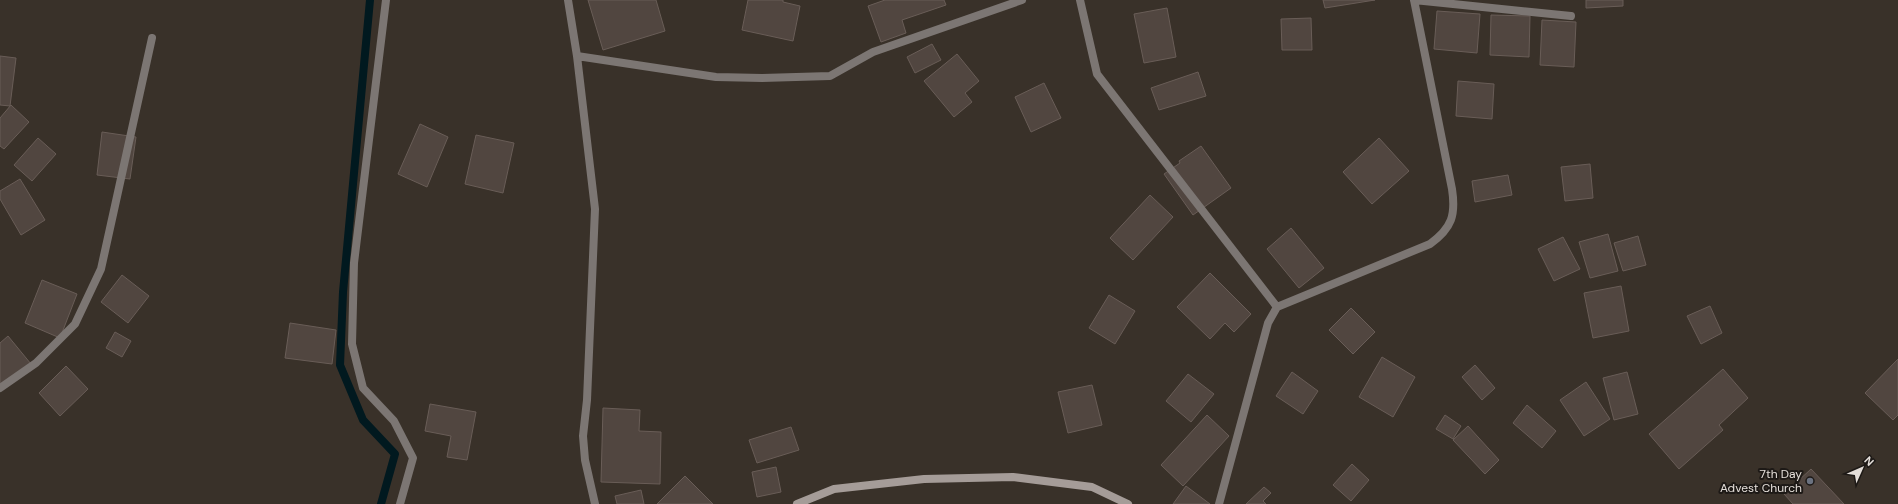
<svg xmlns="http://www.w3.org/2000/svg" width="1898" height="504" viewBox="0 0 1898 504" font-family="'DM Sans',sans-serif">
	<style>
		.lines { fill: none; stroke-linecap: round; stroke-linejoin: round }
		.stream { stroke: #01191f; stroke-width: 8 }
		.building { fill: #514640; stroke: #695d57 }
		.street { stroke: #7c7673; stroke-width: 8 }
		.secondary { stroke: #a59c98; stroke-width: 8 }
		.worship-dot { fill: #6b7280; stroke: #1d1916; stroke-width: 1.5 }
		.labels { text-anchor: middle; stroke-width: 4; stroke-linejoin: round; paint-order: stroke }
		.poi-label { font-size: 12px; fill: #e4ded9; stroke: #1d1916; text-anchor: end }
	</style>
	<rect width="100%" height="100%" fill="#393129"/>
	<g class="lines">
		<path class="stream" d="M370 0 343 292 340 365 363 420 395 454 381 504"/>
	</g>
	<path class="building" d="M588 0H656L665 31 603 50Z
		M748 0H783V2L800 6 793 41 742 30Z
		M885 0H944L946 5 902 20 906 33 881 42 868 6Z
		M1323 0H1375L1325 8Z
		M1586 0H1623V6L1586 8Z
		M1167 8 1176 57 1144 63 1134 14Z
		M1437 11 1480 14 1477 53 1434 49Z
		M1491 15 1530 16 1529 57 1490 55Z
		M1311 18 1312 50H1282L1281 19Z
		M1542 20 1576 22 1574 67 1540 65Z
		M932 44 941 60 915 73 907 57Z
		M957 54 979 81 965 93 972 102 954 117 924 81Z
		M0 56 16 58 10 106 0 105Z
		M1198 72 1206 96 1159 110 1151 88Z
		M1458 81 1494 84 1492 119 1456 116Z
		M1044 83 1061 118 1031 132 1015 97Z
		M11 105 29 122 4 149 0 146V118Z
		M420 124 448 137 427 187 398 174Z
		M102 132 136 137 130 179 97 175Z
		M476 135 514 143 503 193 465 184Z
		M38 138 56 154 32 181 14 165Z
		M1379 138 1409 171 1372 204 1343 172Z
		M1201 146 1231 188 1193 215 1164 174 1180 163 1179 161Z
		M1590 164 1593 198 1565 201 1561 167Z
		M1508 175 1512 195 1475 202 1472 181Z
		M20 179 45 220 21 235 0 199V191Z
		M1150 195 1173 217 1133 260 1110 238Z
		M1291 228 1324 268 1299 288 1267 249Z
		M1608 234 1618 271 1590 278 1579 242Z
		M1638 236 1646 265 1623 271 1614 243Z
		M1563 237 1580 269 1554 281 1538 249Z
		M1210 273 1251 314 1234 332 1225 323 1210 339 1177 307Z
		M122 275 149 296 128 323 101 302Z
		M42 280 77 294 60 338 25 323Z
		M1621 286 1629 331 1593 338 1584 293Z
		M1109 295 1135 311 1115 344 1089 328Z
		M1710 306 1722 333 1701 344 1687 316Z
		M1351 308 1375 332 1353 354 1329 330Z
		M290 323 336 330 332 364 285 358Z
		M115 332 131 341 122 357 106 348Z
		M8 336 31 364 0 388V343Z
		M1382 357 1415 377 1393 417 1359 397Z
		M1898 359V415L1893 420 1865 393Z
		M1475 365 1495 388 1482 400 1462 377Z
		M66 366 88 389 60 416 39 393Z
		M1723 369 1748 398 1719 425 1723 430 1679 469 1649 434Z
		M1292 372 1318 391 1303 414 1276 396Z
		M1627 372 1638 414 1614 420 1603 378Z
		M1188 374 1214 394 1191 422 1166 401Z
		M1586 382 1610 419 1584 436 1560 400Z
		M1092 385 1102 425 1068 433 1058 392Z
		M430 404 476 412 467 460 447 457 451 436 425 431Z
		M1527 405 1556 431 1542 448 1513 423Z
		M603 408 640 410 639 431 661 432 660 484 601 482Z
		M1207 415 1229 436 1183 486 1161 465Z
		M1445 415 1461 426 1453 439 1436 429Z
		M1468 426 1499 460 1485 474 1453 440Z
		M791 427 799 450 757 463 749 440Z
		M1352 464 1369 480 1351 501 1333 485Z
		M776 467 781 492 757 497 752 472Z
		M1811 469 1844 504H1793L1784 494Z
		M685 476 713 504H657Z
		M1186 486 1210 504H1173Z
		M1264 487 1271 493 1263 501 1266 504H1246Z
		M641 490 644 504H617L615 496Z"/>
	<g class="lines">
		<path class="street" d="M386 0 354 263 352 344 363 388 394 421 413 458 400 504
			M568 0 577 56 595 209 587 400 583 436 585 460 595 504
			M1080 0 1097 74 1277 307
			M1414 0 1571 16
			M577 56 716 77 762 78 830 76 873 52 1022 0
			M0 388 36 363 75 324 101 269 152 38
			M1219 504 1268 323 1277 307 1430 244C1452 228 1456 215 1452 189L1414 0"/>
		<path class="secondary" d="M797 504 834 489 924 479 1013 477 1092 487 1128 504"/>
	</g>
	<circle class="worship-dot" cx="1810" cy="481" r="4"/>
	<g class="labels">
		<g class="poi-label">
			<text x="1802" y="478">7th Day<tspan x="1802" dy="14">Advest Church</tspan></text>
		</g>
	</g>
	<g transform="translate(1862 468) rotate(45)" stroke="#1d1916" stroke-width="3" paint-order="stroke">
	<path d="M0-3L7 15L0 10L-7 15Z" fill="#e4ded9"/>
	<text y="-6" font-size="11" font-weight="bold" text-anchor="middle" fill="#e4ded9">N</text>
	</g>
</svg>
